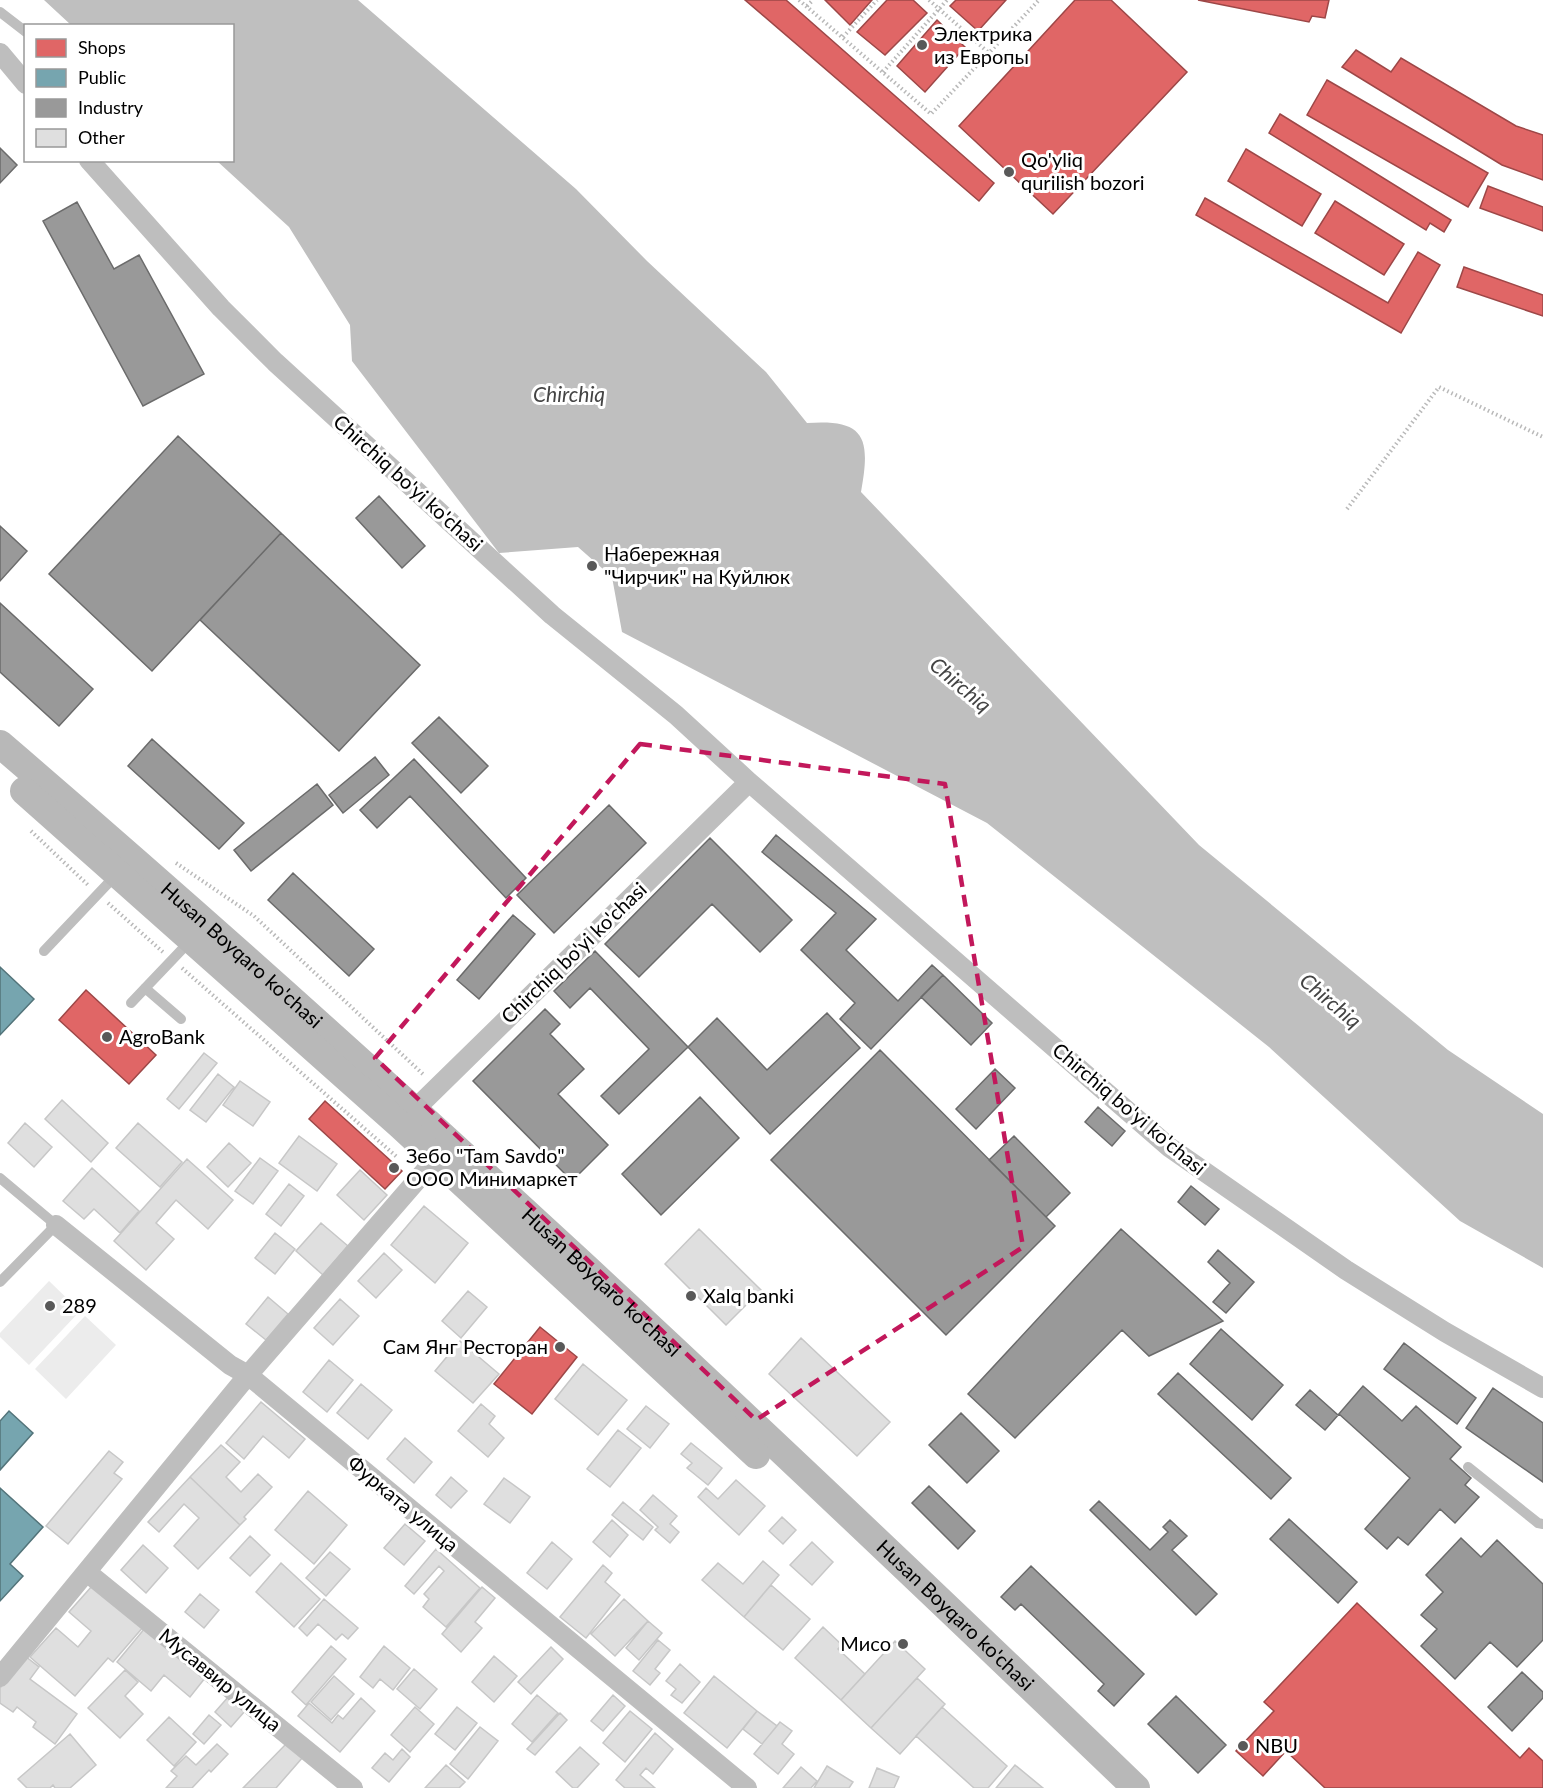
<svg xmlns="http://www.w3.org/2000/svg" width="1543" height="1788" viewBox="0 0 1543 1788" font-family="Lato,sans-serif">
	<style>
		.green { fill: #ececec }
		.water { fill: #bfbfbf }
		.shops { fill: #e06666; stroke: #9d4747; stroke-width: 1.5 }
		.public { fill: #76a5af; stroke: #53747a; stroke-width: 1.5 }
		.industry { fill: #999; stroke: #6b6b6b; stroke-width: 1.5 }
		.building { fill: #dfdfdf; stroke: #c7c7c7; stroke-width: 1.5 }
		.lines { fill: none; stroke-linecap: round; stroke-linejoin: round }
		.path { stroke: #b9b9b9; stroke-width: 4; stroke-dasharray: 1.5 3; stroke-linecap: butt }
		.service { stroke: #bebebe; stroke-width: 10 }
		.minor { stroke: #bebebe; stroke-width: 20 }
		.secondary { stroke: #b8b8b8; stroke-width: 28 }
		.marked { fill: none; stroke: #c2185b; stroke-width: 4.5; stroke-dasharray: 12 8; stroke-linejoin: round }
		.poi-dot { fill: #595959; stroke: #fff; stroke-width: 2 }
		.labels { text-anchor: middle; stroke-width: 6; stroke-linejoin: round; paint-order: stroke }
		.poi-label { font-size: 20px; fill: #000; stroke: #fff; text-anchor: start }
		.street-label { font-size: 20px; fill: #000; stroke: #fff }
		.water-label { font-size: 21px; font-style: italic; fill: #444; stroke: #fff }
	</style>
	<rect width="100%" height="100%" fill="#fff"/>
	<path class="green" d="M49 1281 80 1311 29 1365 0 1337V1333Z
		M85 1316 116 1345 66 1399 35 1369Z"/>
	<path class="water" d="M44 0H358L576 189 647 261 766 372 807 423C865 419 871 437 861 492L1199 845 1448 1050 1543 1114V1268L1460 1221 1269 1047 987 823 622 632 612 577 578 547 499 553 352 361 350 325 289 227 217 161 232 160V26L71 25Z"/>
	<path class="shops" d="M745 0H786L994 183 979 201Z
		M825 0H872L850 25Z
		M887 0H913L927 13 885 55 857 32Z
		M956 0H1006L978 31 950 6Z
		M1075 0H1111L1187 72 1053 214 959 126Z
		M1198 0H1329L1325 18 1312 16 1309 22Z
		M937 20 965 47 925 92 897 66Z
		M1356 50 1391 72 1401 58 1516 126 1543 135V180L1502 165 1342 67Z
		M1327 80 1488 173 1468 207 1307 115Z
		M1280 114 1451 220 1444 232 1430 223 1426 230 1269 133Z
		M1246 149 1321 194 1302 226 1228 181Z
		M1488 186 1543 207V231L1480 208Z
		M1205 198 1388 303 1418 252 1440 265 1401 333 1196 215Z
		M1335 201 1404 244 1384 275 1315 233Z
		M1464 267 1543 295V316L1457 287Z
		M86 990 156 1055 129 1084 59 1020Z
		M325 1101 402 1171 385 1189 309 1119Z
		M540 1327 577 1357 532 1414 494 1384Z
		M1357 1603 1520 1758 1529 1748 1543 1761V1788H1325L1286 1751 1263 1776 1236 1751 1274 1711 1264 1702Z"/>
	<path class="public" d="M0 967 34 999 0 1035Z
		M9 1411 33 1433 0 1470V1421Z
		M0 1488 43 1527 10 1564 23 1576 0 1601Z"/>
	<path class="industry" d="M0 148 17 165 0 183Z
		M77 202 114 269 139 255 204 374 143 406 43 221Z
		M178 436 281 533 152 671 49 574Z
		M379 496 425 546 402 568 356 518Z
		M0 526 27 551 0 581Z
		M281 533 420 665 339 751 200 620Z
		M0 603 93 689 59 726 0 672Z
		M439 717 488 766 461 793 412 743Z
		M152 739 244 823 219 849 128 766Z
		M375 757 389 775 343 813 329 795Z
		M414 759 526 878 506 898 410 796 377 828 360 810Z
		M317 784 333 805 251 871 234 850Z
		M609 805 646 843 554 933 517 895Z
		M776 835 876 919 846 950 898 1001 932 965 943 975 871 1049 840 1019 855 1003 801 950 836 913 762 852Z
		M710 838 792 920 760 952 712 904 639 977 605 944Z
		M293 873 374 949 349 976 268 900Z
		M513 915 535 934 479 999 457 980Z
		M595 951 688 1047 619 1114 601 1096 649 1049 590 988 570 1008 554 991Z
		M943 975 992 1023 971 1045 921 997Z
		M545 1009 560 1024 550 1034 584 1069 558 1094 608 1145 572 1181 473 1081Z
		M827 1013 860 1048 770 1134 688 1047 717 1018 767 1070Z
		M880 1050 1055 1226 946 1335 771 1160Z
		M995 1069 1015 1088 976 1129 956 1109Z
		M700 1097 739 1138 661 1215 622 1174Z
		M1098 1107 1125 1131 1112 1146 1085 1122Z
		M1014 1136 1070 1193 1046 1217 989 1160Z
		M1191 1186 1219 1209 1205 1225 1178 1202Z
		M1121 1229 1223 1321 1149 1356 1122 1330 1015 1438 968 1394Z
		M1218 1250 1254 1282 1226 1313 1213 1302 1230 1283 1208 1262Z
		M1221 1329 1283 1385 1252 1420 1190 1364Z
		M1404 1343 1476 1398 1457 1424 1384 1369Z
		M1178 1373 1291 1478 1271 1499 1158 1394Z
		M1363 1386 1402 1421 1416 1406 1461 1447 1450 1459 1471 1478 1465 1485 1479 1497 1455 1523 1440 1509 1408 1545 1398 1537 1387 1549 1365 1529 1410 1478 1339 1414 1325 1430 1296 1405 1310 1390 1338 1415Z
		M1493 1388 1543 1423V1482L1466 1428Z
		M961 1413 999 1451 967 1483 929 1445Z
		M929 1486 975 1531 958 1549 912 1503Z
		M1099 1501 1150 1550 1168 1532 1163 1527 1170 1520 1187 1536 1172 1550 1217 1594 1196 1615 1090 1510Z
		M1289 1519 1357 1582 1338 1603 1270 1539Z
		M1461 1538 1481 1557 1497 1540 1543 1584V1640L1517 1667 1490 1642 1455 1679 1421 1646 1437 1629 1421 1615 1443 1592 1426 1575Z
		M1031 1566 1144 1674 1114 1706 1098 1691 1104 1684 1021 1604 1015 1610 1001 1597Z
		M1522 1672 1543 1692V1698L1512 1731 1488 1707Z
		M1176 1696 1226 1745 1198 1773 1148 1724Z"/>
	<path class="building" d="M204 1053 217 1063 179 1109 167 1099Z
		M218 1074 234 1087 206 1122 190 1110Z
		M240 1081 270 1102 253 1126 223 1105Z
		M62 1100 108 1143 91 1162 45 1119Z
		M25 1123 52 1147 34 1167 8 1143Z
		M138 1123 182 1162 160 1187 116 1148Z
		M299 1136 337 1164 317 1191 279 1163Z
		M229 1143 251 1163 228 1187 207 1167Z
		M260 1158 278 1171 253 1204 235 1191Z
		M187 1159 233 1200 208 1229 176 1200 156 1223 174 1239 146 1270 114 1241Z
		M92 1168 139 1211 120 1233 94 1209 84 1219 63 1201Z
		M360 1170 387 1195 364 1220 337 1195Z
		M289 1184 304 1196 281 1226 266 1214Z
		M424 1206 468 1243 435 1283 391 1245Z
		M321 1223 348 1246 323 1275 296 1251Z
		M699 1229 761 1290 726 1325 665 1264Z
		M275 1233 295 1249 275 1274 255 1258Z
		M384 1253 402 1270 376 1298 358 1281Z
		M468 1291 487 1307 461 1338 442 1321Z
		M268 1297 288 1314 266 1340 246 1324Z
		M340 1299 359 1316 333 1345 314 1328Z
		M801 1338 890 1422 857 1456 769 1374Z
		M460 1341 499 1374 473 1403 435 1371Z
		M329 1360 353 1380 327 1412 303 1392Z
		M583 1364 627 1400 598 1435 555 1399Z
		M361 1384 392 1410 368 1439 337 1413Z
		M261 1402 305 1439 289 1458 263 1436 244 1459 226 1443Z
		M481 1404 495 1416 489 1424 504 1438 488 1457 458 1431Z
		M646 1406 669 1424 650 1448 627 1429Z
		M618 1430 641 1448 610 1487 587 1469Z
		M405 1438 432 1462 414 1483 387 1459Z
		M691 1443 722 1468 708 1485 687 1468 692 1463 681 1454Z
		M221 1445 240 1462 226 1477 241 1492 258 1474 272 1487 244 1517 246 1519 240 1525 190 1477Z
		M109 1451 123 1462 114 1473 122 1479 68 1544 46 1526Z
		M190 1477 240 1525 198 1569 174 1546 199 1518 184 1504 159 1532 148 1522Z
		M451 1477 467 1491 451 1508 436 1495Z
		M504 1478 530 1497 510 1523 484 1504Z
		M736 1480 765 1506 739 1535 698 1497 706 1488 718 1499Z
		M308 1491 347 1525 314 1564 275 1530Z
		M653 1495 677 1516 670 1524 679 1532 670 1543 655 1530 658 1527 640 1510Z
		M623 1502 653 1527 643 1540 612 1515Z
		M782 1517 796 1530 783 1544 769 1531Z
		M612 1520 628 1535 610 1557 593 1542Z
		M405 1524 425 1541 404 1565 384 1548Z
		M250 1536 270 1555 250 1576 230 1558Z
		M552 1542 572 1559 547 1589 527 1573Z
		M812 1542 833 1562 812 1585 790 1565Z
		M143 1545 168 1568 146 1593 121 1570Z
		M436 1549 480 1588 446 1627 423 1607 429 1599 424 1594 444 1571 439 1566 414 1594 405 1586Z
		M330 1552 350 1569 326 1596 306 1578Z
		M763 1561 779 1575 744 1617 702 1580 718 1563 743 1584Z
		M281 1563 320 1599 294 1627 256 1592Z
		M603 1565 612 1573 605 1582 620 1595 586 1638 560 1617Z
		M771 1585 810 1619 783 1650 744 1617Z
		M92 1586 144 1626 113 1662 108 1658 75 1696 30 1657 56 1628 78 1647 91 1631 69 1612Z
		M482 1587 495 1598 475 1622 482 1628 461 1652 442 1634Z
		M200 1594 219 1610 204 1628 185 1612Z
		M324 1599 358 1628 348 1639 342 1634 336 1640 318 1624 307 1636 299 1628Z
		M624 1599 648 1621 615 1656 591 1634Z
		M648 1621 662 1633 639 1660 626 1648Z
		M823 1627 842 1645 838 1649 865 1674 841 1700 795 1658Z
		M145 1628 205 1678 190 1697 164 1675 151 1691 117 1662Z
		M658 1640 670 1650 655 1669 660 1673 650 1685 633 1671Z
		M895 1641 925 1669 871 1728 841 1700Z
		M331 1646 346 1659 306 1705 292 1692Z
		M384 1646 410 1668 393 1690 380 1679 373 1688 360 1677Z
		M551 1647 563 1659 531 1694 518 1682Z
		M25 1656 39 1667 30 1679 77 1714 55 1744 33 1727 36 1722 17 1707 13 1712 0 1703V1688Z
		M494 1656 517 1676 494 1702 472 1682Z
		M680 1664 700 1682 682 1703 671 1695 676 1689 666 1681Z
		M414 1669 437 1689 420 1709 397 1689Z
		M125 1670 138 1682 125 1696 143 1714 120 1738 88 1708Z
		M334 1676 354 1694 331 1720 311 1702Z
		M714 1676 757 1711 727 1748 684 1713Z
		M917 1678 945 1704 900 1754 871 1728Z
		M537 1695 558 1713 532 1742 512 1724Z
		M613 1695 625 1706 603 1731 591 1721Z
		M229 1696 245 1711 231 1727 215 1712Z
		M361 1698 375 1711 340 1752 298 1716 309 1703 332 1723 338 1715 343 1719Z
		M415 1707 434 1724 410 1752 391 1735Z
		M457 1707 477 1723 455 1750 435 1734Z
		M942 1707 1007 1766 988 1788H974L916 1736Z
		M630 1711 652 1729 625 1762 603 1743Z
		M757 1711 777 1726 762 1744 743 1729Z
		M560 1713 567 1720 535 1755 527 1749Z
		M209 1715 221 1725 204 1744 193 1734Z
		M169 1717 196 1742 174 1766 147 1740Z
		M780 1722 792 1731 782 1744 794 1754 778 1774 754 1754Z
		M480 1727 498 1741 468 1779 450 1764Z
		M655 1733 673 1749 653 1774 646 1768 640 1775 655 1788H625L616 1780Z
		M70 1734 96 1765 70 1788H55L53 1785 50 1788H27L18 1779Z
		M287 1743 303 1757 276 1788H243Z
		M217 1744 228 1754 211 1772 209 1770 192 1788H166L177 1776 171 1771 186 1756 196 1765Z
		M580 1747 599 1764 577 1788H573L556 1772Z
		M402 1749 410 1757 389 1782 372 1768 385 1753 393 1760Z
		M446 1765 465 1782 459 1788H425Z
		M1015 1765 1043 1788H996Z
		M827 1766 853 1782 849 1788H814Z
		M801 1767 817 1781 811 1788H783Z
		M877 1768 899 1777 894 1788H869Z"/>
	<g class="lines">
		<path class="path" d="M799 0 931 114 1039 0
			M929 0 989 53
			M807 6 813 0
			M843 37 877 0
			M883 72 947 0
			M1347 509 1439 387 1543 437
			M31 831 89 886
			M176 863 254 916 425 1076
			M108 903 163 952
			M182 968 397 1157"/>
		<path class="service" d="M0 12 26 32
			M44 951 116 875
			M145 988 181 1019
			M131 1003 190 941
			M0 1178 56 1225 0 1282
			M1468 1467 1538 1523 1543 1524"/>
		<path class="minor" d="M0 53 26 84
			M89 160 221 308 275 362 552 615 676 715 749 782 1169 1147 1346 1270 1445 1332 1543 1388
			M406 1118 749 782
			M56 1225 230 1365 248 1375 747 1788
			M88 1573 353 1788
			M0 1677 248 1375 444 1149"/>
		<g class="secondary">
			<path id="s1" d="M0 744C391 1079 765 1432 1136 1788"/>
			<path d="M24 791 400 1125 756 1455"/>
		</g>
	</g>
	<path class="marked" d="M640 744 945 784 1023 1247 756 1420 375 1058Z"/>
	<g class="poi-dot">
		<circle cx="922" cy="45" r="6"/>
		<circle cx="1009" cy="172" r="6"/>
		<circle cx="592" cy="566" r="6"/>
		<circle cx="107" cy="1037" r="6"/>
		<circle cx="394" cy="1168" r="6"/>
		<circle cx="691" cy="1296" r="6"/>
		<circle cx="50" cy="1306" r="6"/>
		<circle cx="560" cy="1347" r="6"/>
		<circle cx="903" cy="1644" r="6"/>
		<circle cx="1243" cy="1746" r="6"/>
	</g>
	<g class="labels">
		<g class="poi-label">
			<text x="934" y="41">Электрика<tspan x="934" dy="23">из Европы</tspan></text>
			<text x="1021" y="167">Qo'yliq<tspan x="1021" dy="23">qurilish bozori</tspan></text>
			<text x="604" y="561">Набережная<tspan x="604" dy="23">"Чирчик" на Куйлюк</tspan></text>
			<text x="119" y="1044">AgroBank</text>
			<text x="406" y="1163">Зебо "Tam Savdo"<tspan x="406" dy="23">ООО Минимаркет</tspan></text>
			<text x="703" y="1303">Xalq banki</text>
			<text x="62" y="1313">289</text>
			<text x="548" y="1354" text-anchor="end">Сам Янг Ресторан</text>
			<text x="891" y="1651" text-anchor="end">Мисо</text>
			<text x="1255" y="1753">NBU</text>
		</g>
		<g class="street-label">
			<text transform="translate(408 483) rotate(42)" y="7">Chirchiq bo'yi ko'chasi</text>
			<text transform="translate(574 953) rotate(-44)" y="7">Chirchiq bo'yi ko'chasi</text>
			<text dy="7" stroke="none"><textPath href="#s1" startOffset="321">Husan Boyqaro ko'chasi</textPath></text>
			<text transform="translate(1129 1109) rotate(40)" y="7">Chirchiq bo'yi ko'chasi</text>
			<text dy="7" stroke="none"><textPath href="#s1" startOffset="807">Husan Boyqaro ko'chasi</textPath></text>
			<text transform="translate(403 1504) rotate(40)" y="7">Фурката улица</text>
			<text dy="7" stroke="none"><textPath href="#s1" startOffset="1293">Husan Boyqaro ko'chasi</textPath></text>
			<text transform="translate(220 1680) rotate(39)" y="7">Мусаввир улица</text>
		</g>
		<g class="water-label">
			<text x="569" y="402">Chirchiq</text>
			<text transform="translate(960 685) rotate(40)" y="7">Chirchiq</text>
			<text transform="translate(1330 1001) rotate(40)" y="7">Chirchiq</text>
		</g>
	</g>
	<rect x="24" y="24" width="210" height="138" fill="#ffffff" stroke="#999999" stroke-width="1.5"/>
	<rect x="36" y="39" width="30" height="18" fill="#e06666" stroke="#999999" stroke-width="1.5"/>
	<text x="78" y="54" font-size="18" fill="#000000">Shops</text>
	<rect x="36" y="69" width="30" height="18" fill="#76a5af" stroke="#999999" stroke-width="1.5"/>
	<text x="78" y="84" font-size="18" fill="#000000">Public</text>
	<rect x="36" y="99" width="30" height="18" fill="#999999" stroke="#999999" stroke-width="1.5"/>
	<text x="78" y="114" font-size="18" fill="#000000">Industry</text>
	<rect x="36" y="129" width="30" height="18" fill="#dfdfdf" stroke="#999999" stroke-width="1.5"/>
	<text x="78" y="144" font-size="18" fill="#000000">Other</text>
</svg>
